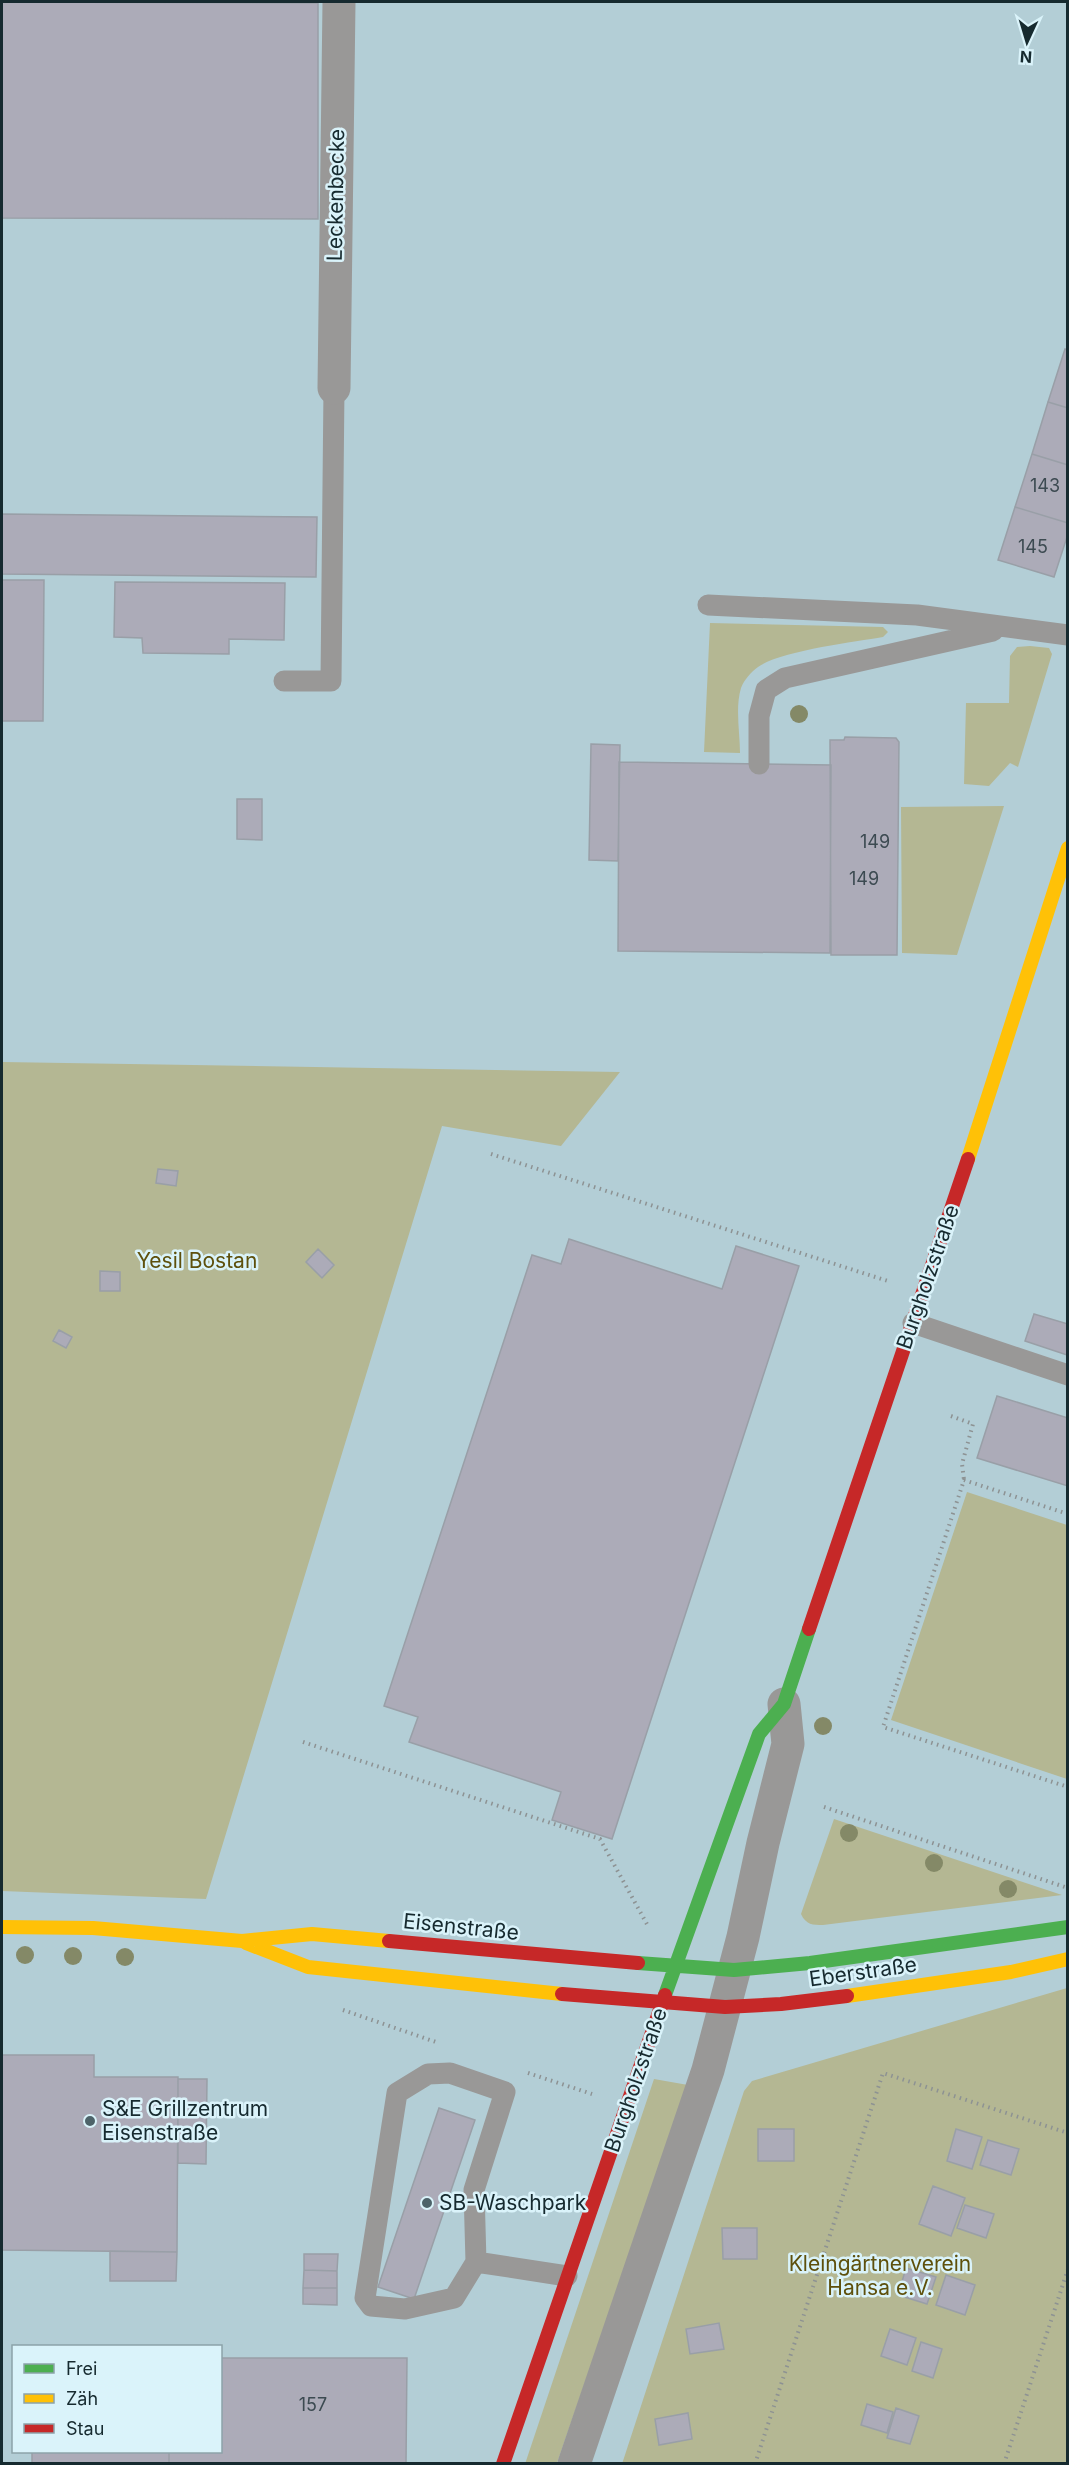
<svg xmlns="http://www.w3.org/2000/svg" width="1069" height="2465" viewBox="0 0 1069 2465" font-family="Inter,sans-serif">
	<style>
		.green { fill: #b4b793 }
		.building { fill: #acabb8; stroke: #999fa7; stroke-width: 1.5 }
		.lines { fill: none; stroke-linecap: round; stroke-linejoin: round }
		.path { stroke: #8d9293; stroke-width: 4; stroke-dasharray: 1.5 4.5; stroke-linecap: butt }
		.lane { stroke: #999897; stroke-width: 21 }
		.street { stroke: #999897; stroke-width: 33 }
		.fast { stroke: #4caf50; stroke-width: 14 }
		.slow { stroke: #ffc107; stroke-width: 14 }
		.jam { stroke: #c62828; stroke-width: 14 }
		.tree { fill: #848967 }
		.poi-dot { fill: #4d6369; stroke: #daf3fa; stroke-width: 2 }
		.labels { text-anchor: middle; stroke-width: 5; stroke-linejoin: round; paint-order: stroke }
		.number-label { font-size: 18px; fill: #3c4a51 }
		.street-label { font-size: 21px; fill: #162a2f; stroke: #daf3fa }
		.park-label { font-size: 21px; fill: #5e500c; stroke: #daf3fa }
		.poi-label { font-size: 21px; fill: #162a2f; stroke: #daf3fa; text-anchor: start }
	</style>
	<rect width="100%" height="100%" fill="#b3ced6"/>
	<path class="green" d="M710 623 883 627 888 632 883 637C854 642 780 651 758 667 751 672 744 680 741 688 735 708 740 733 740 753L704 752Z
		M1030 646 1049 648 1052 654 1018 767 1010 763 989 786 964 784 966 703H1009L1010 656 1017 647Z
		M1004 806 957 955 902 953 901 807Z
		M2 1062 620 1072 561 1146 442 1126 206 1899 2 1891Z
		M967 1492 1067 1525V1779L891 1720Z
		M834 1819 1062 1895 823 1925C813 1925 806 1925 801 1914Z
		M1067 1988V2463L622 2464 744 2091 752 2081Z
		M654 2079 688 2085 557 2463 525 2464Z"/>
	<path class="building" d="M2 2 318 3V219L2 218Z
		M1065 349 1068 350V408L1048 402Z
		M1048 402 1068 408V465L1032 454Z
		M1032 454 1068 465V523L1015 507Z
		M1015 507 1068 523V534L1054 577 998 560Z
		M2 514 317 517 316 577 2 574Z
		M2 580H44L43 721H2Z
		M115 582 285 583 284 640 229 639V654L143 653 142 638 114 637Z
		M845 737 896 738 899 742 897 955H831L830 740H844Z
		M591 744 620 745 618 861 589 860Z
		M619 762 831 765 830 953 618 951Z
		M237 799H262V840L237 839Z
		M158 1169 178 1171 176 1186 156 1183Z
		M569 1239 722 1289 736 1246 799 1266 612 1839 552 1820 561 1792 409 1742 418 1717 384 1706 532 1255 561 1264Z
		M318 1249 334 1265 322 1278 306 1262Z
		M100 1271 120 1272V1291H100Z
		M1034 1314 1068 1324 1067 1355 1025 1341Z
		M59 1330 72 1337 66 1348 53 1341Z
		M997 1396 1068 1418V1486L977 1458Z
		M2 2055H94V2077H178L177 2252 2 2250Z
		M178 2079H207L206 2164 178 2163Z
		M439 2108 475 2120 414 2299 378 2287Z
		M758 2129H794V2161H758Z
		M956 2129 982 2137 972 2169 947 2161Z
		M988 2140 1019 2149 1011 2175 980 2165Z
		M933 2186 965 2198 951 2236 919 2224Z
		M965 2205 994 2214 986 2238 957 2228Z
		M722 2228H757V2259H723Z
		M110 2251 177 2252 176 2281H110Z
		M304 2254H338L337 2271 304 2270Z
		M906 2268 936 2277 927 2304 898 2295Z
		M304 2270 337 2271V2288H303Z
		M946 2275 975 2285 965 2315 936 2305Z
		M303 2288H337V2305L303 2304Z
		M719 2323 724 2349 690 2354 686 2329Z
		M890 2329 916 2338 907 2365 881 2356Z
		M921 2342 942 2349 933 2378 912 2371Z
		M220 2358H407L406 2464H169V2452H220Z
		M867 2404 893 2412 887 2433 861 2425Z
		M896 2408 919 2416 910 2444 887 2438Z
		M688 2413 692 2439 659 2445 655 2419Z
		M32 2452H169V2464H32Z"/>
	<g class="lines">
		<path class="path" d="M491 1154 891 1282
			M951 1416 973 1424 962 1464 964 1480
			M1068 1514 964 1480 883 1727 1068 1787
			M303 1742 600 1839 648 1926
			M824 1807 1068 1888
			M343 2010 436 2042
			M528 2073 592 2094
			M755 2464 883 2073 1068 2133
			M1004 2464 1068 2269"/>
		<path class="lane" d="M708 605 917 615 1068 635
			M284 681H331L334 388
			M759 764V716L766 690 785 678 993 631
			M913 1323 1068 1375
			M450 2073 505 2092 474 2190 476 2262 454 2298 405 2309 371 2306 365 2298 397 2093 428 2074Z
			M476 2262 567 2276"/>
		<path class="street" d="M334 388 339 2
			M574 2464 708 2070 743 1937 763 1843 788 1744 784 1704"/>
		<path class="fast" d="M638 1963 734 1970 810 1963 1068 1927
			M665 1995 759 1734 784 1704 809 1629"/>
		<path class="slow" d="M968 1159 1068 848
			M2 1927 93 1928 242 1941 312 1934 389 1941
			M246 1943 308 1967 562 1994
			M847 1996 1011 1972 1068 1959"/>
		<path class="jam" d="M809 1629 968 1159
			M389 1941 638 1963
			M562 1994 725 2007 781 2004 847 1996
			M503 2464 665 1995"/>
	</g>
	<g class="tree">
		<circle cx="799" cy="714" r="9"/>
		<circle cx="823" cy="1726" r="9"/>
		<circle cx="849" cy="1833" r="9"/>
		<circle cx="934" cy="1863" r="9"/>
		<circle cx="1008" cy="1889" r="9"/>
		<circle cx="25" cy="1955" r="9"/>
		<circle cx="73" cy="1956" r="9"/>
		<circle cx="125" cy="1957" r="9"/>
	</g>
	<g class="poi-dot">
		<circle cx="90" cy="2121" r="6"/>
		<circle cx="427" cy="2203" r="6"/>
	</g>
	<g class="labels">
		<g class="number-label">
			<text x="1045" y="492">143</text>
			<text x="1033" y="553">145</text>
			<text x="875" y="848">149</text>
			<text x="864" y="885">149</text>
			<text x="313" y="2411">157</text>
		</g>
		<g class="street-label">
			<text transform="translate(336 195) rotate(-89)" y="7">Leckenbecke</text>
			<text transform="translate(928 1277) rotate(-71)" y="7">Burgholzstraße</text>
			<text transform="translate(461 1927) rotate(6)" y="7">Eisenstraße</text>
			<text transform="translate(863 1972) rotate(-8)" y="7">Eberstraße</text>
			<text transform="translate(636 2080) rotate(-71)" y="7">Burgholzstraße</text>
		</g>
		<g class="park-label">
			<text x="197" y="1268">Yesil Bostan</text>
			<text x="880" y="2271">Kleingärtnerverein<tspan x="880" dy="24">Hansa e.V.</tspan></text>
		</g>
		<g class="poi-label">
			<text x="102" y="2116">S&amp;E Grillzentrum<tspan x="102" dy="24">Eisenstraße</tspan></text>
			<text x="439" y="2210">SB-Waschpark</text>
		</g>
	</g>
	<rect width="1069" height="2465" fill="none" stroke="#162a2f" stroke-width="6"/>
	<rect x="12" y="2345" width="210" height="108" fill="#daf3fa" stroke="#8ca3a9" stroke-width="1.5"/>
	<rect x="24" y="2364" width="30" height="9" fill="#4caf50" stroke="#8ca3a9" stroke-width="1.5"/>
	<text x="66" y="2375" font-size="18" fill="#162a2f">Frei</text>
	<rect x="24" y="2394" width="30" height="9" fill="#ffc107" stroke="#8ca3a9" stroke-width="1.5"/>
	<text x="66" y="2405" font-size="18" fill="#162a2f">Zäh</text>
	<rect x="24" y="2424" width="30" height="9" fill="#c62828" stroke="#8ca3a9" stroke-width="1.5"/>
	<text x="66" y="2435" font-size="18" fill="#162a2f">Stau</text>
	<g transform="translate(1027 42) rotate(184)" stroke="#daf3fa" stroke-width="4.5" paint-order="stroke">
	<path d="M0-4.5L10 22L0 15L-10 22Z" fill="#162a2f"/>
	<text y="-9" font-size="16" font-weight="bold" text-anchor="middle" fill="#162a2f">N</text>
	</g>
</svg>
